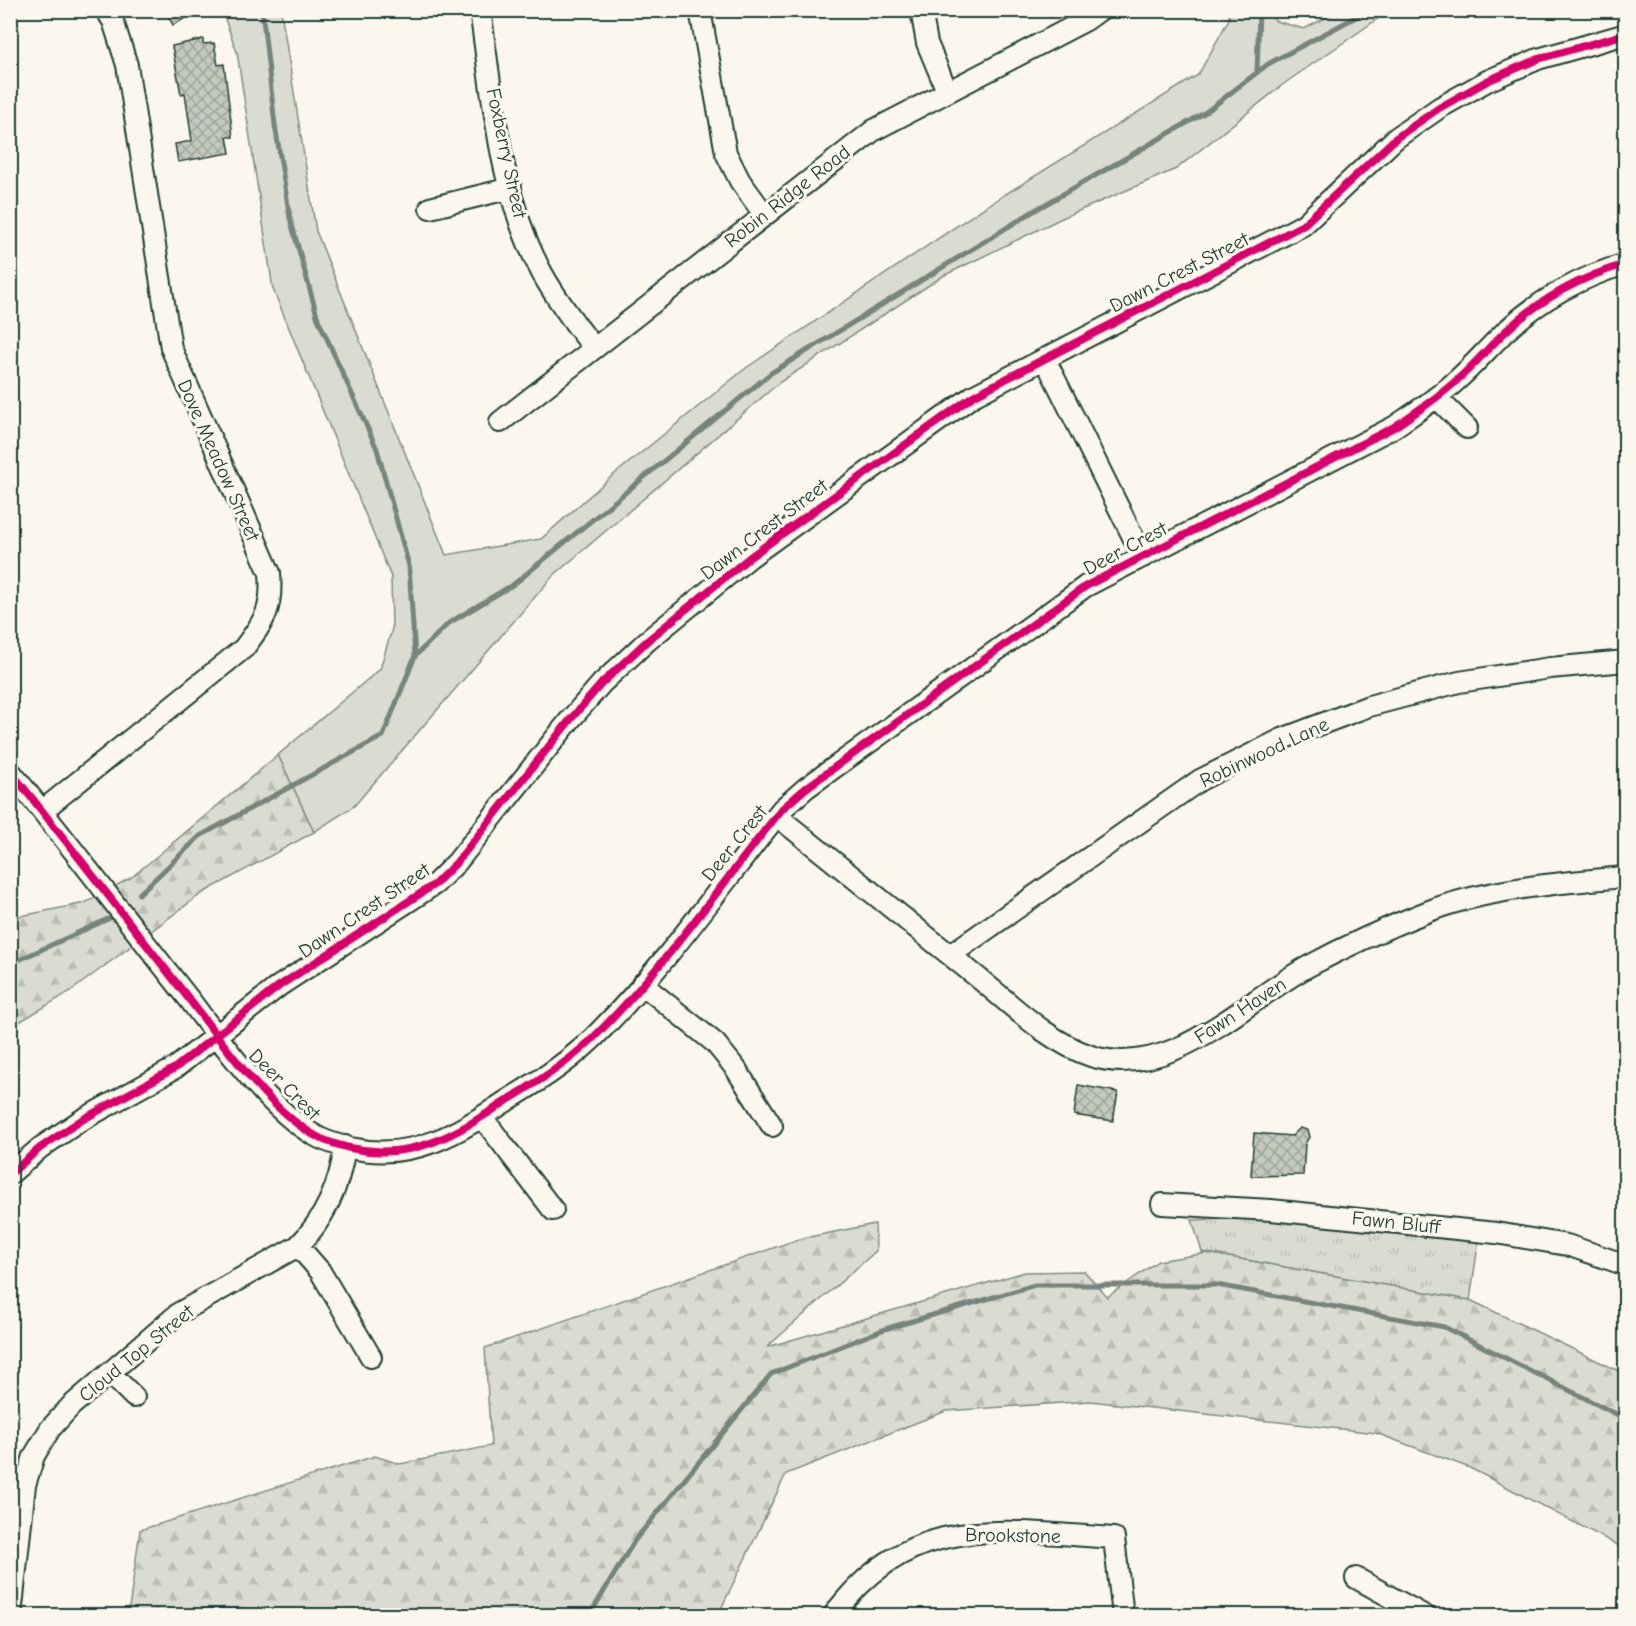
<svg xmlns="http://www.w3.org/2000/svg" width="1636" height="1626" viewBox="0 0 1636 1626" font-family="'Comic Neue',sans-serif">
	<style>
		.grass { fill: #dbdcd1; stroke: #7d8c82; stroke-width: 1.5 }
		.forest { fill: url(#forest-firs); stroke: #7d8c82; stroke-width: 1.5 }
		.park { fill: url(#park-tufts); stroke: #7d8c82; stroke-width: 1.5 }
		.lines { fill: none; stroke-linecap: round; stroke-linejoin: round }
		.stream { stroke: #74847b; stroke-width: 5 }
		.building { fill: url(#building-cross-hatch); stroke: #1f3d34; stroke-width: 1.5 }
		.minor-casing { stroke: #1f3d34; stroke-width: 24 }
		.minor { stroke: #fbf7ec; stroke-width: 20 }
		.cycleway-casing { stroke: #fbf7ec; stroke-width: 11 }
		.cycleway { stroke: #d6006c; stroke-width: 8 }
		.labels { text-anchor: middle; stroke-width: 6; stroke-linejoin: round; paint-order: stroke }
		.street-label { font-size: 20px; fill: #1f3d34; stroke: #fbf7ec }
	</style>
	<defs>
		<pattern id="forest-firs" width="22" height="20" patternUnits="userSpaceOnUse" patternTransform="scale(1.5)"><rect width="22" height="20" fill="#dbdcd1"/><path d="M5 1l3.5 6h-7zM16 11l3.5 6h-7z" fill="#bcbeb4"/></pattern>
		<pattern id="park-tufts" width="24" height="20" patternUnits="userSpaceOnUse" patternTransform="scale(1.5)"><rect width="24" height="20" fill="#dbdcd1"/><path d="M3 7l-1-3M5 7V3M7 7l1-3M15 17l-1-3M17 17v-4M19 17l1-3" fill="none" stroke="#bcbeb4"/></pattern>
		<pattern id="building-cross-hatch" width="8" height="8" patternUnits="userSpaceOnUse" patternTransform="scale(1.5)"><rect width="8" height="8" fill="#c4c9be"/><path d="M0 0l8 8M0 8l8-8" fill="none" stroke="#9fa49b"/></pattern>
	</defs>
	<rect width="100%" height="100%" fill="#fbf7ec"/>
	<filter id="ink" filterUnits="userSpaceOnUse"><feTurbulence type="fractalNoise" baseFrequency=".0167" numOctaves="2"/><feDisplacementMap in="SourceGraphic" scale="12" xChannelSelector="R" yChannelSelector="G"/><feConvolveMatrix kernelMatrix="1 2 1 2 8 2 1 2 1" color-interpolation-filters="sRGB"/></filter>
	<g filter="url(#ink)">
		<path class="grass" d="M222 11H281L316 231 446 555 541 539 611 477 746 368 985 207 1198 75 1229 19V11H1267L1276 21 1304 29 1339 11H1389L1285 83 1176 169 1062 218 943 276 780 382 553 576 354 806 314 832 278 755 380 669 392 629 391 577 273 289 237 52Z"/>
		<path class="forest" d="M278 755 314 832 201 894 71 991 11 1027V918L85 903 132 877Z
			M875 1224 876 1251 767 1347 1025 1272 1084 1271 1107 1297 1158 1261 1207 1253 1470 1300 1625 1374V1549L1470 1468 1376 1433 1090 1401 946 1411 786 1474 718 1615 270 1616 243 1608 204 1609 202 1615 128 1616 140 1530 375 1456 400 1464 491 1446 485 1348 799 1239Z"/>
		<path class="park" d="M1240 1218 1479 1238 1470 1300 1202 1252 1192 1220Z"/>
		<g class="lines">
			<path class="stream" d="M1257 72 1259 10
				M415 656 449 623 514 584 771 373 1037 209 1206 112 1268 64 1369 10
				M139 894 200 836 383 736 415 656 409 566 377 449 318 319 290 218 275 125 262 10
				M10 964 110 918
				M589 1616 635 1540 771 1374 885 1329 1035 1285H1217L1444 1327 1626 1419"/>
		</g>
		<path class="building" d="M165 10H200L173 25Z
			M203 39V44L214 43 218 65 224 64 233 137H227L230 153 178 162 175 144 192 141 185 93 181 94 172 46Z
			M1078 1085 1118 1092 1113 1121 1074 1115Z
			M1300 1128 1307 1130 1309 1137 1305 1144 1303 1175 1251 1176 1254 1133 1292 1136Z"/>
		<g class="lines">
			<g class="minor-casing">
				<path id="minor" d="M480 10C493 98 499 193 542 273 557 300 575 324 594 348
					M700 10 726 153 740 181 764 214
					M921 10 927 43 947 91
					M430 208 511 188
					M1045 359 1143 557
					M1436 397 1467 428
					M500 422 874 130 1086 20 1100 10
					M10 771C71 846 129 923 189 999 221 1041 268 1109 314 1135 325 1142 338 1145 350 1148 416 1162 459 1132 511 1098 544 1078 576 1057 602 1029 668 962 723 882 782 809L806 788 1086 586 1394 427C1416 412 1438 398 1457 380 1474 365 1489 347 1506 331 1539 300 1582 276 1626 264
					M42 811 244 648C265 620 273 609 270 573L171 348 127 65 113 21 106 10
					M777 816C842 868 907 920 971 972 1008 1001 1046 1041 1091 1056 1171 1082 1245 1000 1309 966 1348 945 1388 927 1429 911 1485 889 1565 882 1626 877
					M950 955 1200 780 1282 739 1369 706 1459 682 1550 668 1626 661
					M642 984 715 1043 736 1069 772 1126
					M482 1117 553 1210
					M10 1174 40 1148 80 1121 175 1068 279 986 435 884 457 862 570 720 602 683 647 641 750 557 973 396 1303 225 1396 138 1439 108 1487 81 1538 59 1626 34
					M1162 1204 1271 1210 1496 1233 1567 1245 1626 1265
					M298 1246 320 1271 371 1357
					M110 1373 134 1397
					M1356 1578 1425 1616
					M11 1616 25 1485 34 1456 50 1429 71 1406 179 1313 298 1246C325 1219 340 1184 345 1146
					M833 1616C910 1511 1000 1531 1114 1538L1123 1616"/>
			</g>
			<use href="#minor" class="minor"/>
			<g class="cycleway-casing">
				<path id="cycleway" d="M10 771C71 846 129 923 189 999 221 1041 268 1109 314 1135 325 1142 338 1145 350 1148 416 1162 459 1132 511 1098 544 1078 576 1057 602 1029 668 962 723 882 782 809L806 788 1086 586 1394 427C1416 412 1438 398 1457 380 1474 365 1489 347 1506 331 1539 300 1582 276 1626 264
					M10 1174 40 1148 80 1121 175 1068 279 986 435 884 457 862 570 720 602 683 647 641 750 557 973 396 1303 225 1396 138 1439 108 1487 81 1538 59 1626 34"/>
			</g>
			<use href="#cycleway" class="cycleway"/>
		</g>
	</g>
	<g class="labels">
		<g class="street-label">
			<text transform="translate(507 153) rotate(78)" y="7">Foxberry Street</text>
			<text transform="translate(787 196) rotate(-38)" y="7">Robin Ridge Road</text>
			<text transform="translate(1179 272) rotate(-27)" y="7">Dawn Crest Street</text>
			<text transform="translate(219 460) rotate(66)" y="7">Dove Meadow Street</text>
			<text transform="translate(764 529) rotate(-37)" y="7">Dawn Crest Street</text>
			<text transform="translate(1125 548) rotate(-28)" y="7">Deer Crest</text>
			<text transform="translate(1264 752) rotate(-25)" y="7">Robinwood Lane</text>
			<text transform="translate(734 843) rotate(-51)" y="7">Deer Crest</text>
			<text transform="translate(364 910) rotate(-34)" y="7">Dawn Crest Street</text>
			<text transform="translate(1240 1010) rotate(-33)" y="7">Fawn Haven</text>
			<text transform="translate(285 1084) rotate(45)" y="7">Deer Crest</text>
			<text transform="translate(1396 1222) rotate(6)" y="7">Fawn Bluff</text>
			<text transform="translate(136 1353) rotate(-39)" y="7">Cloud Top Street</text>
			<text transform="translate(1013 1535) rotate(1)" y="7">Brookstone</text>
		</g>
	</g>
	<rect width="1636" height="1626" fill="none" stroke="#fbf7ec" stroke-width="36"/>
	<rect x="18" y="18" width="1600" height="1590" fill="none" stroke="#1f3d34" stroke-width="2" filter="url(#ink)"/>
</svg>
